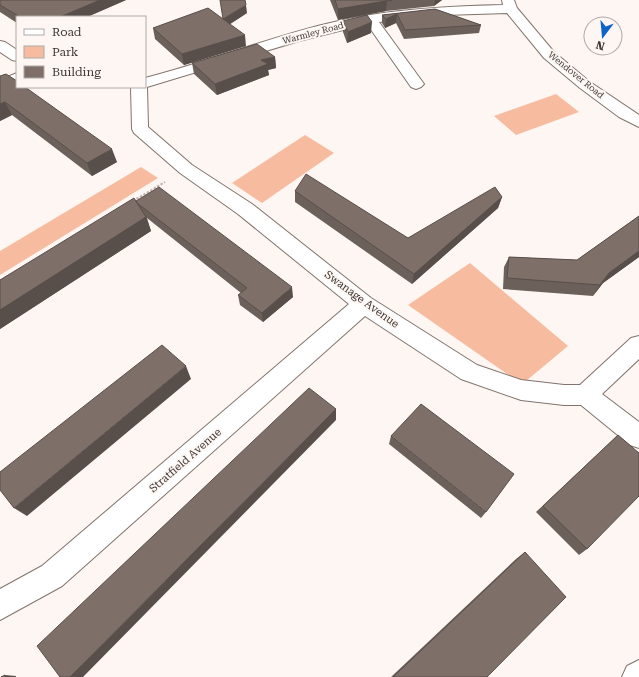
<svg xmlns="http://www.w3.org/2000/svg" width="639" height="677" viewBox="0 0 639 677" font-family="'Roboto Serif',serif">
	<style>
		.green { fill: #f7bc9f }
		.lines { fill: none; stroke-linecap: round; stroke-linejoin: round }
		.minor-casing { stroke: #82736c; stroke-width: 2 }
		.path { stroke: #bbb4b0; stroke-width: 2; stroke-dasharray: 2.5 1.5; stroke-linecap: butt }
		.minor { fill: #fff; fill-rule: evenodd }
		.wall { fill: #6c605a }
		.shaded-wall { fill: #584e4a }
		.building { fill: #7e7069; stroke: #584e4a }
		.labels { text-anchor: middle; stroke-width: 4; stroke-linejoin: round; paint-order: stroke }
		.far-street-label { font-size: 9px; fill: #3d3734; stroke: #fdf6f2 }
		.street-label { font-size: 11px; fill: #3d3734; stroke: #fdf6f2 }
	</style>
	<rect width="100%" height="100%" fill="#fdf6f2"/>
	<path class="green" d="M556 94 579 112 516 135 494 116Z
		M305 135 334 153 262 203 232 183Z
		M141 167 158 178 0 275V251Z
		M470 263 568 346 526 381 513 378 408 305Z"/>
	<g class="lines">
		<g class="minor-casing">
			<path id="minor" d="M502 0H514L517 8 554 52 590 82 639 115V127L619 117 580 88 544 58 507 13 444 15 379 22 424 84 421 87 416 89 411 87 367 24 299 41 147 87 148 127 192 165 252 204 371 298 477 365 521 380 564 385H580L631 338 639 336V359L602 394 639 422V448L630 445 581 405H564L521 400 461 379 365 316 62 586 0 620V589L42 566 349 304 238 214 180 173 134 133 132 129 131 87H145V78C220 59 293 27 370 15 414 8 459 6 503 5Z
				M0 41 5 42 17 50V61L12 60 0 52Z
				M17 73V83L0 90V80Z
				M639 660V677H622L627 666Z"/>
		</g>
		<path class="path" d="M133 201 165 182"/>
		<use href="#minor" class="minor"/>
	</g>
	<path class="wall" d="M0 0H126L87 17H17V23L0 12Z
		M330 0H442L434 6 386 11 338 20Z
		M435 9 481 25 479 33 404 39 396 23 385 28 382 23V15Z
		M247 13 230 24 246 46 184 65 155 39 153 28 223 19Z
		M343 21 371 33 347 43 343 32Z
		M275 57 276 68 268 70 269 75 217 95 194 74 192 63Z
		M0 76 117 162 92 176 12 115 0 121Z
		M295 191 408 238 502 197 498 208 412 284 295 202Z
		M136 201 293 297 263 322 240 305 238 295 241 293 147 218 151 231 0 329V280Z
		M639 216V257L603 283 593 296 503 289 504 267 509 257 577 260Z
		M618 435 587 549 579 555 536 512Z
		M391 436 486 512 481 518 389 444Z
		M525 552 487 677H391L516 559Z"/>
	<path class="shaded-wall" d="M100 0H126L87 17H60Z
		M387 0 386 11 338 20V9Z
		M435 0H442L434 6Z
		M246 5 247 13 224 28 223 19Z
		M397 14 396 23 385 28 386 19Z
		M372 22 371 33 347 43 348 32Z
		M245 35 246 46 184 65 182 54Z
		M275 57 276 68 268 70 269 75 217 95 215 84 261 60Z
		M5 102 12 115 0 121V104Z
		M112 149 117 162 92 176 87 163Z
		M502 197 498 208 412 284 414 274Z
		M146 217 151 231 0 329V310Z
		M639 251V257L603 283 593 296 600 285 609 273Z
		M292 287 293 297 263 322 262 313Z
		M186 366 191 379 27 516 14 508Z
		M336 409V420L83 677H70Z
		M5 675 16 676V677H5Z"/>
	<path class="building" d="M0 0H100L60 17H20L0 5Z
		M220 0H245L246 5 223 19Z
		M335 0H392L338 9Z
		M208 8 245 35 182 54 153 28Z
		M435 9 481 25 405 30 397 14 386 19 382 15Z
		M367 15 372 22 348 32 343 21Z
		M257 44 275 57 261 60 268 64 215 84 192 63Z
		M6 74 17 81V87H25L112 149 87 163 5 102 0 104V76Z
		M306 174 408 238 495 187 502 197 414 274 295 191Z
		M159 187 292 287 262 313 238 295 247 288 137 203 136 201Z
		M134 198 146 217 0 310V280Z
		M639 216V251L609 273 600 285 507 278 509 257 577 260Z
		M162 345 186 366 14 508 0 490V472Z
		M309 388 336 409 70 677H60L37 646Z
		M421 404 514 474 486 512 391 436Z
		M618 435 639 453V496L587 549 543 506Z
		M525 552 566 597 487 677H393Z
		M5 675V677H1Z"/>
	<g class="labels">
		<g class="far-street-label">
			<text transform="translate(313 33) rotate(-15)" y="3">Warmley Road</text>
			<text transform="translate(576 75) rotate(39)" y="3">Wendover Road</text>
		</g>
		<g class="street-label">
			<text transform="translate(362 299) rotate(36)" y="4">Swanage Avenue</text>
			<text transform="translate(185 460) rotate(-41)" y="4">Stratfield Avenue</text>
		</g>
	</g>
	<rect x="16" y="16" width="130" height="72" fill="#fdf6f2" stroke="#b0aaa6"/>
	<rect x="24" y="29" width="20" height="6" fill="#ffffff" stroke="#b0aaa6"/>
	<text x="52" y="36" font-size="12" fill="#3d3734">Road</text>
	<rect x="24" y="46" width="20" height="12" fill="#f7bc9f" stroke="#b0aaa6"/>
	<text x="52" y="56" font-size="12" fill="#3d3734">Park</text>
	<rect x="24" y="66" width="20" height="12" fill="#7e7069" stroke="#b0aaa6"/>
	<text x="52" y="76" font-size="12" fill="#3d3734">Building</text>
	<g transform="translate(603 36) rotate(196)"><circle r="19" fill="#fdf6f2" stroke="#b0aaa6"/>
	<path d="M0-3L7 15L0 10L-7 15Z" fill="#0e62cc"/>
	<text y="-6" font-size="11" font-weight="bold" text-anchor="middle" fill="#3d3734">N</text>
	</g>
</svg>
